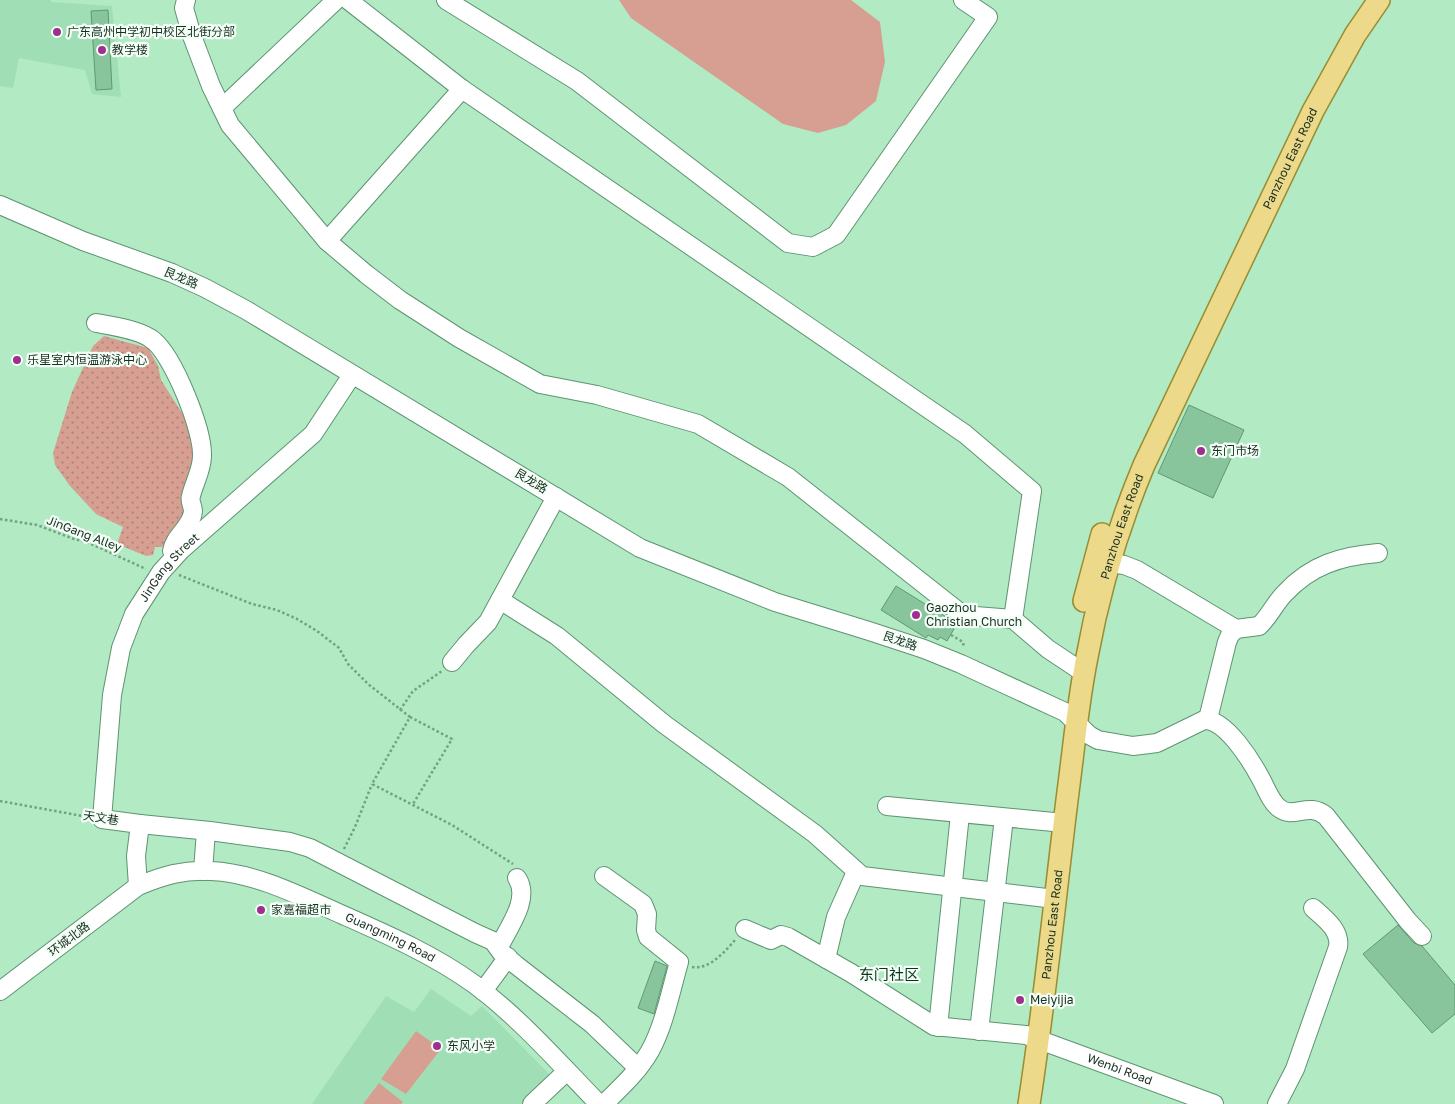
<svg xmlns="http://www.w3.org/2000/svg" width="1455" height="1104" viewBox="0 0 1455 1104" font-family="'Golos Text','Noto Sans SC',sans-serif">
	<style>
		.built { fill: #a0dfb5 }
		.grass { fill: #d79f91 }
		.park { fill: url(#park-dots) }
		.building { fill: #88c59c; stroke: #619874 }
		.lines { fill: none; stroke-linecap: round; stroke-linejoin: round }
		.minor-casing { stroke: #5e9471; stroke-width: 20 }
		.major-casing { stroke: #998d32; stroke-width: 24 }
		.path { stroke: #74a083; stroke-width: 2.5; stroke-dasharray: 2.5 2.5; stroke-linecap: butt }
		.minor { stroke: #fff; stroke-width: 18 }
		.major { stroke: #ecd98a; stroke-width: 21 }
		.poi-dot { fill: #9f2f8e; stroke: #f3fef6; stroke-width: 2 }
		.labels { text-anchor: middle; stroke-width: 4.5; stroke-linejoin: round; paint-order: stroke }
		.poi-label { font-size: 12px; fill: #182f20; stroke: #f3fef6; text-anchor: start }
		.street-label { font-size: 12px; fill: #182f20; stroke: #f3fef6 }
		.quarter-label { font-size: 15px; fill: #0a351d; stroke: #f3fef6 }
	</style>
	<defs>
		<pattern id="park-dots" width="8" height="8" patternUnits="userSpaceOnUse" patternTransform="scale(1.25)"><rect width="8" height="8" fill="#d79f91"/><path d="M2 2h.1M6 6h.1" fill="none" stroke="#ad8276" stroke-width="1.8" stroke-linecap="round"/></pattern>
	</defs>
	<rect width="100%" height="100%" fill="#b1eac3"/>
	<path class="built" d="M0 0H51V2L112 6 121 97 92 94 85 70 19 58 13 88 0 86Z
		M431 989 471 1016 482 1006 551 1076 522 1104H312L386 996 414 1012Z"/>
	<path class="grass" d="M619 0H851L880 22 885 62 876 101 846 125 818 133 783 124 631 18Z
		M416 1031 441 1049 406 1094 381 1079Z
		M379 1083 403 1102 401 1104H363Z"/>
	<path class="park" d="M104 336 148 348 158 366 161 380 187 421 194 452 185 522 162 547H155L153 555 146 556 117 544 123 527 96 514 70 486 55 465 53 453 72 392 93 346Z"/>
	<path class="building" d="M108 10 112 89 96 90 91 11Z
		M1189 405 1244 430 1213 498 1158 473Z
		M896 586 951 620 948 625 954 629 947 641 940 637 938 640 928 635 926 638 881 610Z
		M1398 925 1414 943 1422 946 1455 985V1014L1432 1033 1363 954Z
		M655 961 667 966 654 1014 638 1008Z"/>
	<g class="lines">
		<g class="minor-casing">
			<g id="minor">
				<path d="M186 0 184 8 192 36 211 86 230 125 327 241 366 274 400 300 459 338 540 384 597 395 698 424 788 477 963 615 1013 619"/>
				<path d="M348 0 462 89 965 434 1032 491 1013 619 1048 649 1084 673"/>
				<path d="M446 0 577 81 788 243 813 247 836 235 988 17 963 0"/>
				<path d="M222 108 336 0"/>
				<path d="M0 205 83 241 172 273 205 288 246 310 640 548 775 602 869 631 924 649 961 664 1065 712 1089 735 1098 740 1133 746 1157 743 1204 720C1226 719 1252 762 1261 779 1266 788 1271 802 1279 808 1294 820 1308 801 1326 816L1408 921 1422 936"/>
				<path d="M327 241 462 89"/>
				<path d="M96 323C113 326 142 330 154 341 174 358 203 430 202 456 202 470 194 483 191 496 189 501 193 506 193 511 192 527 174 536 172 551"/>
				<path d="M1097 561 1124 565 1137 570 1236 629"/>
				<path d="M500 600 557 636 664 724 815 834 862 876 1055 899"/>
				<path d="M452 662 466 645 488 622 556 497"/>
				<path d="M1208 719 1227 642 1230 635 1236 629 1259 626C1269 617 1275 603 1285 593 1311 565 1341 556 1378 553"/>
				<path d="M887 806 1064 823"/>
				<path d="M140 824 210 831 290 842 310 848 475 933 493 941 501 952 516 965 592 1024 638 1068"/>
				<path d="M203 871 206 831"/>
				<path id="s1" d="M138 886 136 856 140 824 102 819 112 695 121 648 134 614 161 572 181 550 313 434 352 375"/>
				<path id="s2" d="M745 929 771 940 781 935 788 937 851 973 934 1026 1026 1035 1214 1104"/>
				<path d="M499 947C508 928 531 899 517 878"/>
				<path d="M826 959 836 917 856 872"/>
				<path id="s3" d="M0 991 138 886C162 876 184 869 211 871 257 873 302 897 343 915 388 935 434 955 474 984 520 1018 559 1063 599 1104"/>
				<path d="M483 991 508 957"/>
				<path d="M938 1027 960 814"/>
				<path d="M979 1031 1004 818"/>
				<path d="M532 1104 567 1071"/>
				<path d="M604 1104C620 1088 638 1072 650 1051 664 1026 671 990 679 962L648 937 646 930 647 914 643 904 604 876"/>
				<path d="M1277 1104 1295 1069 1338 947C1341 930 1324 918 1313 908"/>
			</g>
		</g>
		<g class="major-casing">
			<g id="major">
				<path d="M1084 601 1102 534"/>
				<path id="s4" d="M1029 1104C1045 1001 1055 896 1068 792 1074 747 1078 701 1087 657 1099 591 1118 527 1144 465L1313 111 1355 35 1379 0"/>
			</g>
		</g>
		<path class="path" d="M0 519 37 525 74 539 89 543 146 569
			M179 575 252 604 277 610 297 619 317 631 339 648 348 664 368 684 410 717 372 784 452 825 513 864
			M951 635 963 642 964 648
			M400 710 413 691 442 671
			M410 717 452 739 413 804
			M0 801 88 817
			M344 849 355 827 372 784
			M692 967C710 970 725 951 736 939"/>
		<use href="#minor" class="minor"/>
		<use href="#major" class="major"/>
	</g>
	<g class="poi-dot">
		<circle cx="57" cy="32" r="5"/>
		<circle cx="102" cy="50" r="5"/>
		<circle cx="17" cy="360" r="5"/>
		<circle cx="1201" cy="451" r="5"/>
		<circle cx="916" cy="615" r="5"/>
		<circle cx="261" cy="910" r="5"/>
		<circle cx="1020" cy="1000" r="5"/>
		<circle cx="437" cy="1046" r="5"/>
	</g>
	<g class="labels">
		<g class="poi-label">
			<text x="67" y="36">广东高州中学初中校区北街分部</text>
			<text x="112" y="54">教学楼</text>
			<text x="27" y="364">乐星室内恒温游泳中心</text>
			<text x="1211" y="455">东门市场</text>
			<text x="926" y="612">Gaozhou<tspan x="926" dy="14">Christian Church</tspan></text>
			<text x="271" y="914">家嘉福超市</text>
			<text x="1030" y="1004">Meiyijia</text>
			<text x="447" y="1050">东风小学</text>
		</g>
		<g class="street-label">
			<text dy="4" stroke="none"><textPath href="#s4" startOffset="991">Panzhou East Road</textPath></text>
			<text transform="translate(181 278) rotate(23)" y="4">艮龙路</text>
			<text transform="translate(531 481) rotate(31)" y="4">艮龙路</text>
			<text dy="4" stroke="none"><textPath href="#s4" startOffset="586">Panzhou East Road</textPath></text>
			<text transform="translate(84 534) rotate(21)" y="4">JinGang Alley</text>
			<text dy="4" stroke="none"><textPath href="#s1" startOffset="368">JinGang Street</textPath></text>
			<text transform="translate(900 641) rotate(19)" y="4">艮龙路</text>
			<text transform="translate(101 818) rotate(9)" y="4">天文巷</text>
			<text dy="4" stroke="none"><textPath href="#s4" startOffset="181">Panzhou East Road</textPath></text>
			<text dy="4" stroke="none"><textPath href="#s3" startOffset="441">Guangming Road</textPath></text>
			<text transform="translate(69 939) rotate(-37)" y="4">环城北路</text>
			<text dy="4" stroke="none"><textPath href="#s2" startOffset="410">Wenbi Road</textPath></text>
		</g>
		<g class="quarter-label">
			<text x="889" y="980">东门社区</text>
		</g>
	</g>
</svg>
